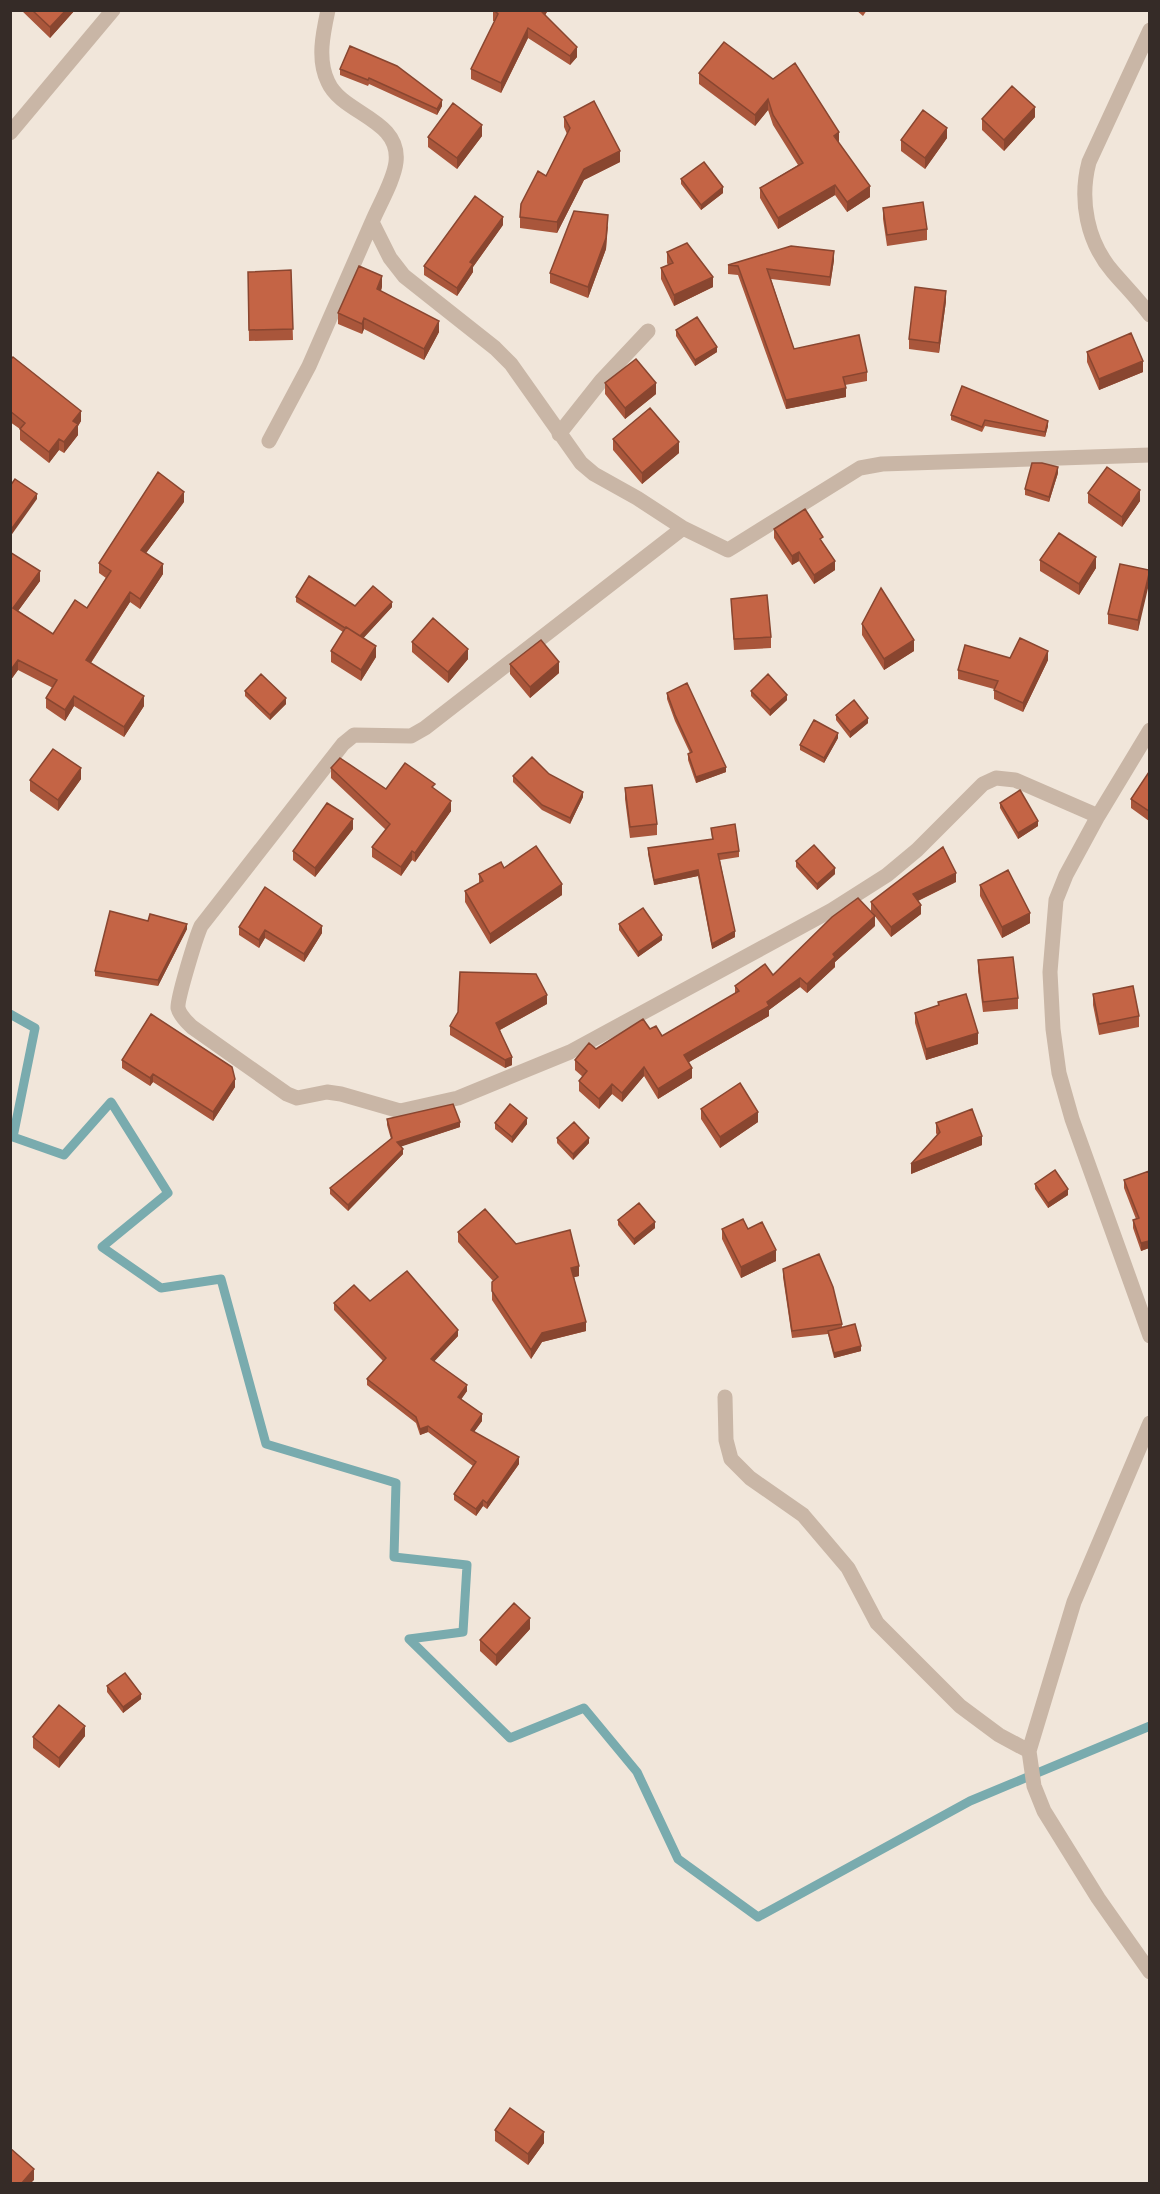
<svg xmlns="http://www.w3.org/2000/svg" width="1160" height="2194" viewBox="0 0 1160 2194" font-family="'Source Sans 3',sans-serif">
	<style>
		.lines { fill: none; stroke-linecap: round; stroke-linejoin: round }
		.stream { stroke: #79abae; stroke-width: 9 }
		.street { stroke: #c9b6a6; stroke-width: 15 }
		.wall { fill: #a9563b }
		.shaded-wall { fill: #894630 }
		.building { fill: #c46445; stroke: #894630; stroke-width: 1.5 }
	</style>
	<rect width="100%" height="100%" fill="#f1e6da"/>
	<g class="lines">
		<path class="stream" d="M10 1014 35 1028 13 1137 64 1155 111 1102 168 1193 102 1247 161 1288 221 1279 266 1444 396 1483 394 1557 467 1565 463 1632 409 1639 510 1738 584 1708 637 1772 678 1859 758 1917 970 1801 1150 1726"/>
		<path class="street" d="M328 10C323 33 317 60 328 82 342 114 401 119 396 162 394 180 379 205 372 222L390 258 404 276 495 348 511 364 581 463 594 474 637 498 683 528 728 550 860 468 882 464 1150 455
			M1150 30 1089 162C1079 200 1087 242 1113 272 1125 286 1138 299 1150 315
			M10 133 113 10
			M559 434 601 381 648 331
			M269 441 309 366 372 222
			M683 528 425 728 411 736 354 735 343 744 201 926C196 937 177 999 178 1008 180 1016 187 1022 192 1027L287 1094 297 1098 327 1092 341 1094 400 1111 458 1098 570 1052 832 910 887 875 917 850 983 784 996 778 1015 780 1098 816
			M1150 730 1098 816 1066 875 1056 900 1050 972 1053 1029 1059 1073 1072 1119 1150 1336
			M725 1397 726 1440 731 1459 750 1478 803 1515 848 1568 877 1623 960 1706 999 1735 1029 1751
			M1150 1423 1074 1602 1029 1751 1034 1786 1044 1811 1098 1898 1150 1972"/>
	</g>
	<path class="wall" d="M21 10H75L50 38Z
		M548 10 545 15 577 57 570 65 528 38 501 93 471 79V69L495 21H493V11Z
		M856 10H867L863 16Z
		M724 42 839 143 870 197 847 212 835 195 778 229 760 198V188L798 165 773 125 768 110 755 126 699 84V73Z
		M350 46 442 106 437 115 369 84 368 86 340 75V69Z
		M564 117 620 162 584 180 557 233 520 228V217L546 176 567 134 564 127Z
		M1035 117 1004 151 982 130V119Z
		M482 136 457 169 428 147V137Z
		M947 138 925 169 901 151V140Z
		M681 179 723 193 701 210 681 184Z
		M883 208 927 229V240L887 246 883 219Z
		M503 225 473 267V272L457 296 424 275V266Z
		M608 226 606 249 588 298 550 283V273Z
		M667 252 713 287 674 306 661 279V268L668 265 667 263Z
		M834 260 830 286 771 279 794 349 867 372V381L845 385 846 397 786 409 738 275 728 274V265Z
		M291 270 293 340 249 341 248 272Z
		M382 287 381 291 439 332 424 360 364 329 362 334 338 324V313Z
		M946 301 939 353 909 349V339Z
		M676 330 717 352 695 366 676 336Z
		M1087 352 1143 372 1099 390 1087 362Z
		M10 360 81 421 78 426V435L64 453 59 450 49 463 20 440V429L10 422Z
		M605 383 656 394 625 419 605 394Z
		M951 415 1048 426 1045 437 985 426 982 432 951 420Z
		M613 439 679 453 642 484 613 450Z
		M1058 473 1049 502 1025 495V489Z
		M1088 493 1140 501 1122 527 1088 503Z
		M184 502 146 553 163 574 140 609 130 602 91 663 144 706 124 737 74 706 65 721 46 708V698L53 688 18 670 10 681V552L40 581 18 611 53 634 87 608 106 578 99 573V563Z
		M774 529 823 543 835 570 814 584 799 561 792 565 774 538Z
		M1040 560 1096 568 1079 595 1040 571Z
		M1149 570 1138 631 1108 624V614Z
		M296 597 355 606 392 607 363 638 376 657 361 681 331 662V651L343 632 296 602Z
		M731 599 771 637V648L734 650Z
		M862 624 914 651 884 670 862 635Z
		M412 642 468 659 448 683 412 652Z
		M1010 658 1048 660 1023 712 994 699V689L958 679V670Z
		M510 664 559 673 530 698 510 674Z
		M245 691 286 704 270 720 245 696Z
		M751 691 787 700 770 716 751 696Z
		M667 693 726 772 696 783 688 760V754L690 753 675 721 667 699Z
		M836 715 868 723 850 738 836 720Z
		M838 738 824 763 800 750V745Z
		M331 768 386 789 435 790 451 811 415 862 412 860 401 876 372 857V847L386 830 331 778Z
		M1149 772V821L1131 808V799Z
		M549 774 583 797 570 824 542 810 513 782V776Z
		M81 779 58 811 30 791V780Z
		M625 788 657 824V835L630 838 625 799Z
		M1000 803 1038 826 1018 839 1000 808Z
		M711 828 739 851V857L720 860 735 937 712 949 698 876 654 885 648 854V848L712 839Z
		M353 829 315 877 293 860V851Z
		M796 861 835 874 817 890 796 867Z
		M504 868 562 895 490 944 465 902V891L479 883V874Z
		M956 882 918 901 921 914 891 937 871 911V902Z
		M980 885 1030 923 1002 938 980 896Z
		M148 921 187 929 158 986 95 976V971Z
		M619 924 662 940 638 957 619 930Z
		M875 926 835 962V967L807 993 800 987 769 1010V1016L689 1062 692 1078 658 1099 644 1076 622 1102 612 1094 599 1109 579 1091V1081L583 1077 575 1070V1060L596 1049 650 1029 662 1036 735 994V986L773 975Z
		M239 927 322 933 304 962 265 938 259 948 239 935Z
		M978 960 1018 998V1009L983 1012 978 971Z
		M1093 994 1139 1016V1027L1099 1035 1093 1005Z
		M938 1002 978 1044 926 1060 915 1023V1013L938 1006Z
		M547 1004 500 1030 512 1065 505 1068 450 1035V1026Z
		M122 1060 235 1087 213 1121 153 1082 150 1086 122 1068Z
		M701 1109 758 1122 720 1148 701 1119Z
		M387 1119 460 1127 401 1146 403 1154 348 1211 330 1194V1188L391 1139 387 1125Z
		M495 1123 527 1124 512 1143 495 1129Z
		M936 1123 982 1145 911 1174 937 1135 936 1133Z
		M557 1138 589 1143 573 1160 557 1143Z
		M1149 1171V1248L1141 1251 1133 1228V1220L1136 1219 1124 1188V1180Z
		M1035 1184 1068 1195 1048 1208 1035 1189Z
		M618 1220 655 1228 634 1245 618 1225Z
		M722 1229H748L776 1261 741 1278 722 1239Z
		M458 1232 516 1244 579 1276 574 1277 586 1331 542 1342 531 1359 492 1300V1282L493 1281 458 1242Z
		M783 1269 842 1324V1328L861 1351 834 1358 828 1334 792 1338 783 1277Z
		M370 1301 458 1336 434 1361 467 1391 461 1399 482 1421 474 1432 519 1464 487 1509 483 1506 476 1516 454 1500V1494L473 1466 428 1432 420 1435 416 1423 367 1385V1379L383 1361 334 1310V1303Z
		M530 1629 496 1666 480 1651V1640Z
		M107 1686 141 1699 123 1713 107 1692Z
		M85 1736 59 1768 33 1748V1737Z
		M495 2130 544 2143 528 2165 495 2141Z"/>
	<path class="shaded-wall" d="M66 10H75L50 38V27Z
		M542 10H548L542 21Z
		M528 28V38L501 93V83Z
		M577 47V57L570 65V56Z
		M768 99V110L755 126V115Z
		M442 100V106L437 115V109Z
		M1035 107V117L1004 151V140Z
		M482 125V136L457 169V158Z
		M947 128V138L925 169V158Z
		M839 132V143L834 136Z
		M620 151V162L584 180 557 233V222L584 169Z
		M835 185V195L778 229V218Z
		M870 186V197L847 212V202Z
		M723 187V193L701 210V205Z
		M608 215 606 249 588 298V287Z
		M503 217V225L473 267V272L457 296V288L470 262Z
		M834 251V260L830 286V277Z
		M382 276V287L377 300V289Z
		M713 277V287L674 306V295Z
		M946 291V301L939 353V343Z
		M364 318V329L362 334V324Z
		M439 321V332L424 360V349Z
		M717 347V352L695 366V360Z
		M1143 361V372L1099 390V379Z
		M656 383V394L625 419V408Z
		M846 388V397L786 409V400Z
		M81 411V421L78 426V435L64 453V442L73 421Z
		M1048 421V426L1045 437V432Z
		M59 439V450L49 463V452Z
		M679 442V453L642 484V473Z
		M1058 467V473L1049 502V497Z
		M1140 490V501L1122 527V517Z
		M184 492V502L141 560V550Z
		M37 494V499L10 537V531Z
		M799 552V561L792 565V556Z
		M1096 557V568L1079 595V584Z
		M835 561V570L814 584V575Z
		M163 564V574L140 609V599Z
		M40 571V581L13 618V608Z
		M1149 574V584L1138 631V620Z
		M130 592V602L86 670V660Z
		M392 602V607L359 643V637Z
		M914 640V651L884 670V659Z
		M376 646V657L361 681V670Z
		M468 649V659L448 683V672Z
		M1048 651V660L1023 712V703Z
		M18 660V670L10 681V671Z
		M559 662V673L530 698V687Z
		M787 695V700L770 716V710Z
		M74 696V706L65 721V710Z
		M144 696V706L124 737V727Z
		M286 698V704L270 720V715Z
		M868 718V723L850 738V732Z
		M838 733V738L824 763V758Z
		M726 767V772L696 783V777Z
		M81 768V779L58 811V800Z
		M583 792V797L570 824V818Z
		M451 801V811L415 862V853Z
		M353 819V829L315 877V868Z
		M1038 821V826L1018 839V833Z
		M412 851V860L401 876V867Z
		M835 868V874L817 890V884Z
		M698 870V876L654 885V880Z
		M956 873V882L913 903V894Z
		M562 884V895L490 944V934Z
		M921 905V914L891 937V927Z
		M1030 913V923L1002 938V927Z
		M875 916V926L835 962V967L807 993V984L833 954Z
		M187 924V929L158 986V980Z
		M322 926V933L304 962V954Z
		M265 930V938L259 948V940Z
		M735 931V937L712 949V944Z
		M662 935V940L638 957V952Z
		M800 978V987L769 1010V1016L684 1065V1055L767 1002Z
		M547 995V1004L496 1032V1023Z
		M978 1033V1044L926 1060V1049Z
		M512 1057V1065L505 1068V1060Z
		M644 1067V1076L622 1102V1093Z
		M692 1068V1078L658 1099V1089Z
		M153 1074V1082L150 1086V1078Z
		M235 1079V1087L213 1121V1112Z
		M612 1084V1094L599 1109V1099Z
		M758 1112V1122L720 1148V1137Z
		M527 1118V1124L512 1143V1137Z
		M460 1122V1127L397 1148V1142Z
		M982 1136V1145L911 1174V1164Z
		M589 1138V1143L573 1160V1154Z
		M403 1149V1154L348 1211V1205Z
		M1068 1189V1195L1048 1208V1203Z
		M655 1222V1228L634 1245V1239Z
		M1149 1240V1248L1141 1251V1243Z
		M776 1250V1261L741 1278V1267Z
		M579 1266V1276L571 1278V1268Z
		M586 1322V1331L542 1342 531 1359V1350L542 1333Z
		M458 1330V1336L431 1365V1359Z
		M861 1346V1351L834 1358V1353Z
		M467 1385V1391L458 1404V1397Z
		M482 1414V1421L471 1436V1430Z
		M428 1426V1432L420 1435V1429Z
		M519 1457V1464L487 1509V1503Z
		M483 1500V1506L476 1516V1509Z
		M530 1618V1629L496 1666V1655Z
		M141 1694V1699L123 1713V1707Z
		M85 1726V1736L59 1768V1758Z
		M544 2132V2143L528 2165V2154Z
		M34 2169V2180L30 2184H21Z"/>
	<path class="building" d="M32 10H66L50 27Z
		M494 10H542V12L577 47 570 56 528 28 501 83 471 69 498 14Z
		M724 42 773 79 795 63 839 132 834 136 870 186 847 202 835 185 778 218 760 188 803 163 773 115 768 99 755 115 699 73Z
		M350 46 397 66 442 100 437 109 369 78 368 80 340 69Z
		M1012 86 1035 107 1004 140 982 119Z
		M594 101 620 151 584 169 557 222 520 217 521 204 538 171 546 176 570 128 564 117Z
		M453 103 482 125 457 158 428 137Z
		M923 110 947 128 925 158 901 140Z
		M704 162 723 187 701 205 681 179Z
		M475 196 503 217 470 262 473 264 457 288 424 266Z
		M923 202 927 229 887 235 883 208Z
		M574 211 608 215 606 238 588 287 550 273Z
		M687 243 713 277 674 295 661 268 673 263 667 252Z
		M791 246 834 251 830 277 767 269 794 349 859 335 867 372 843 377 846 388 786 400 738 266 728 265Z
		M359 266 382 276 377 289 439 321 424 349 364 318 362 324 338 313Z
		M291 270 293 329 249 330 248 272Z
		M915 287 946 291 939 343 909 339Z
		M697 317 717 347 695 360 676 330Z
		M1131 333 1143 361 1099 379 1087 352Z
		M13 357 81 411 73 421 78 424 64 442 59 439 49 452 20 429 25 423 10 411V360Z
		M636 359 656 383 625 408 605 383Z
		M962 386 1048 421 1045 432 985 420 982 427 951 415Z
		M650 408 679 442 642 473 613 439Z
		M1032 463H1042L1058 467 1049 497 1025 489Z
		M1107 467 1140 490 1122 517 1088 493Z
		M158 472 184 492 141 550 163 564 140 599 130 592 86 660 144 696 124 727 74 696 65 710 46 698 57 680 18 660 10 671V552L40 571 13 608 53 634 75 600 87 608 111 571 99 563Z
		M15 479 37 494 10 531V486Z
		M805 509 823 537 820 539 835 561 814 575 799 552 792 556 774 529Z
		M1059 533 1096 557 1079 584 1040 560Z
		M1120 564 1149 570V574L1138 620 1108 614Z
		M309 576 355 606 373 586 392 602 360 636 346 627 345 628 296 597Z
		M881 588 914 640 884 659 862 624Z
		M767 595 771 637 734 639 731 599Z
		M433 618 468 649 448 672 412 642Z
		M346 627 376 646 361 670 331 651Z
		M1020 638 1048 651 1023 703 994 690 998 681 958 670 965 645 1010 658Z
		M541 640 559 662 530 687 510 664Z
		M261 674 286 698 270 715 245 691Z
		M768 674 787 695 770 710 751 691Z
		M687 683 726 767 696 777 688 754 692 752 675 715 667 693Z
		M854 700 868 718 850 732 836 715Z
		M814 720 838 733 824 758 800 745Z
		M53 749 81 768 58 800 30 780Z
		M532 757 549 774 583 792 570 818 542 805 513 776Z
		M340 758 386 789 405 763 435 784 432 787 451 801 415 853 412 851 401 867 372 847 390 824 331 768Z
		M1149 772V811L1131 799Z
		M652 785 657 824 630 827 625 788Z
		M1020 790 1038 821 1018 833 1000 803Z
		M327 803 353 819 315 868 293 851Z
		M735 824 739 851 718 854 735 931 712 944 698 870 654 880 648 848 713 839 711 828Z
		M814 845 835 868 817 884 796 861Z
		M536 846 562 884 490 934 465 891 483 881 479 874 501 862 504 868Z
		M943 847 956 873 913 894 921 905 891 927 871 902Z
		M1008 870 1030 913 1002 927 980 885Z
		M265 887 322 926 304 954 265 930 259 940 239 927Z
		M858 898 875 916 833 954 835 957 807 984 800 978 767 1002 769 1006 684 1055 692 1068 658 1089 644 1067 622 1093 612 1084 599 1099 579 1081 587 1071 575 1060 589 1043 596 1049 643 1019 650 1029 656 1026 662 1036 739 991 735 986 765 964 773 975 832 917Z
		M643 908 662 935 638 952 619 924Z
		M110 911 148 921 150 914 187 924 158 980 95 971Z
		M1013 957 1018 998 983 1002 978 960Z
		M460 972 536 974 547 995 496 1023 512 1057 505 1060 450 1026 458 1012Z
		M1133 986 1139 1016 1099 1024 1093 994Z
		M966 994 978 1033 926 1049 915 1013 939 1005 938 1002Z
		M151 1014 232 1067 235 1079 213 1112 153 1074 150 1078 122 1060Z
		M740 1083 758 1112 720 1137 701 1109Z
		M453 1104 460 1122 397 1142 403 1149 348 1205 330 1188 392 1138 387 1119Z
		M510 1104 527 1118 512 1137 495 1123Z
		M972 1109 982 1136 911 1164 940 1132 936 1123Z
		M574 1122 589 1138 573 1154 557 1138Z
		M1055 1170 1068 1189 1048 1203 1035 1184Z
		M1149 1171V1241L1141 1243 1133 1220 1139 1218 1124 1180Z
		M639 1203 655 1222 634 1239 618 1220Z
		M485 1209 516 1244 570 1230 579 1266 571 1268 586 1322 542 1333 531 1350 492 1291V1282L498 1277 458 1232Z
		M743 1219 748 1229 762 1222 776 1250 741 1267 722 1229Z
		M819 1254 833 1287 842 1324 792 1331 783 1269Z
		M407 1271 458 1330 431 1359 467 1385 458 1397 482 1414 471 1430 519 1457 487 1503 483 1500 476 1509 454 1494 476 1462 428 1426 420 1429 416 1417 367 1379 386 1358 334 1303 354 1285 370 1301Z
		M855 1324 861 1346 834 1353 828 1331Z
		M514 1603 530 1618 496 1655 480 1640Z
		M125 1673 141 1694 123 1707 107 1686Z
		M59 1705 85 1726 59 1758 33 1737Z
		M510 2108 544 2132 528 2154 495 2130Z
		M10 2148 34 2169 21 2184H10Z"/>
	<rect width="1160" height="2194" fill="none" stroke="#352b27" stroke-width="24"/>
</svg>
